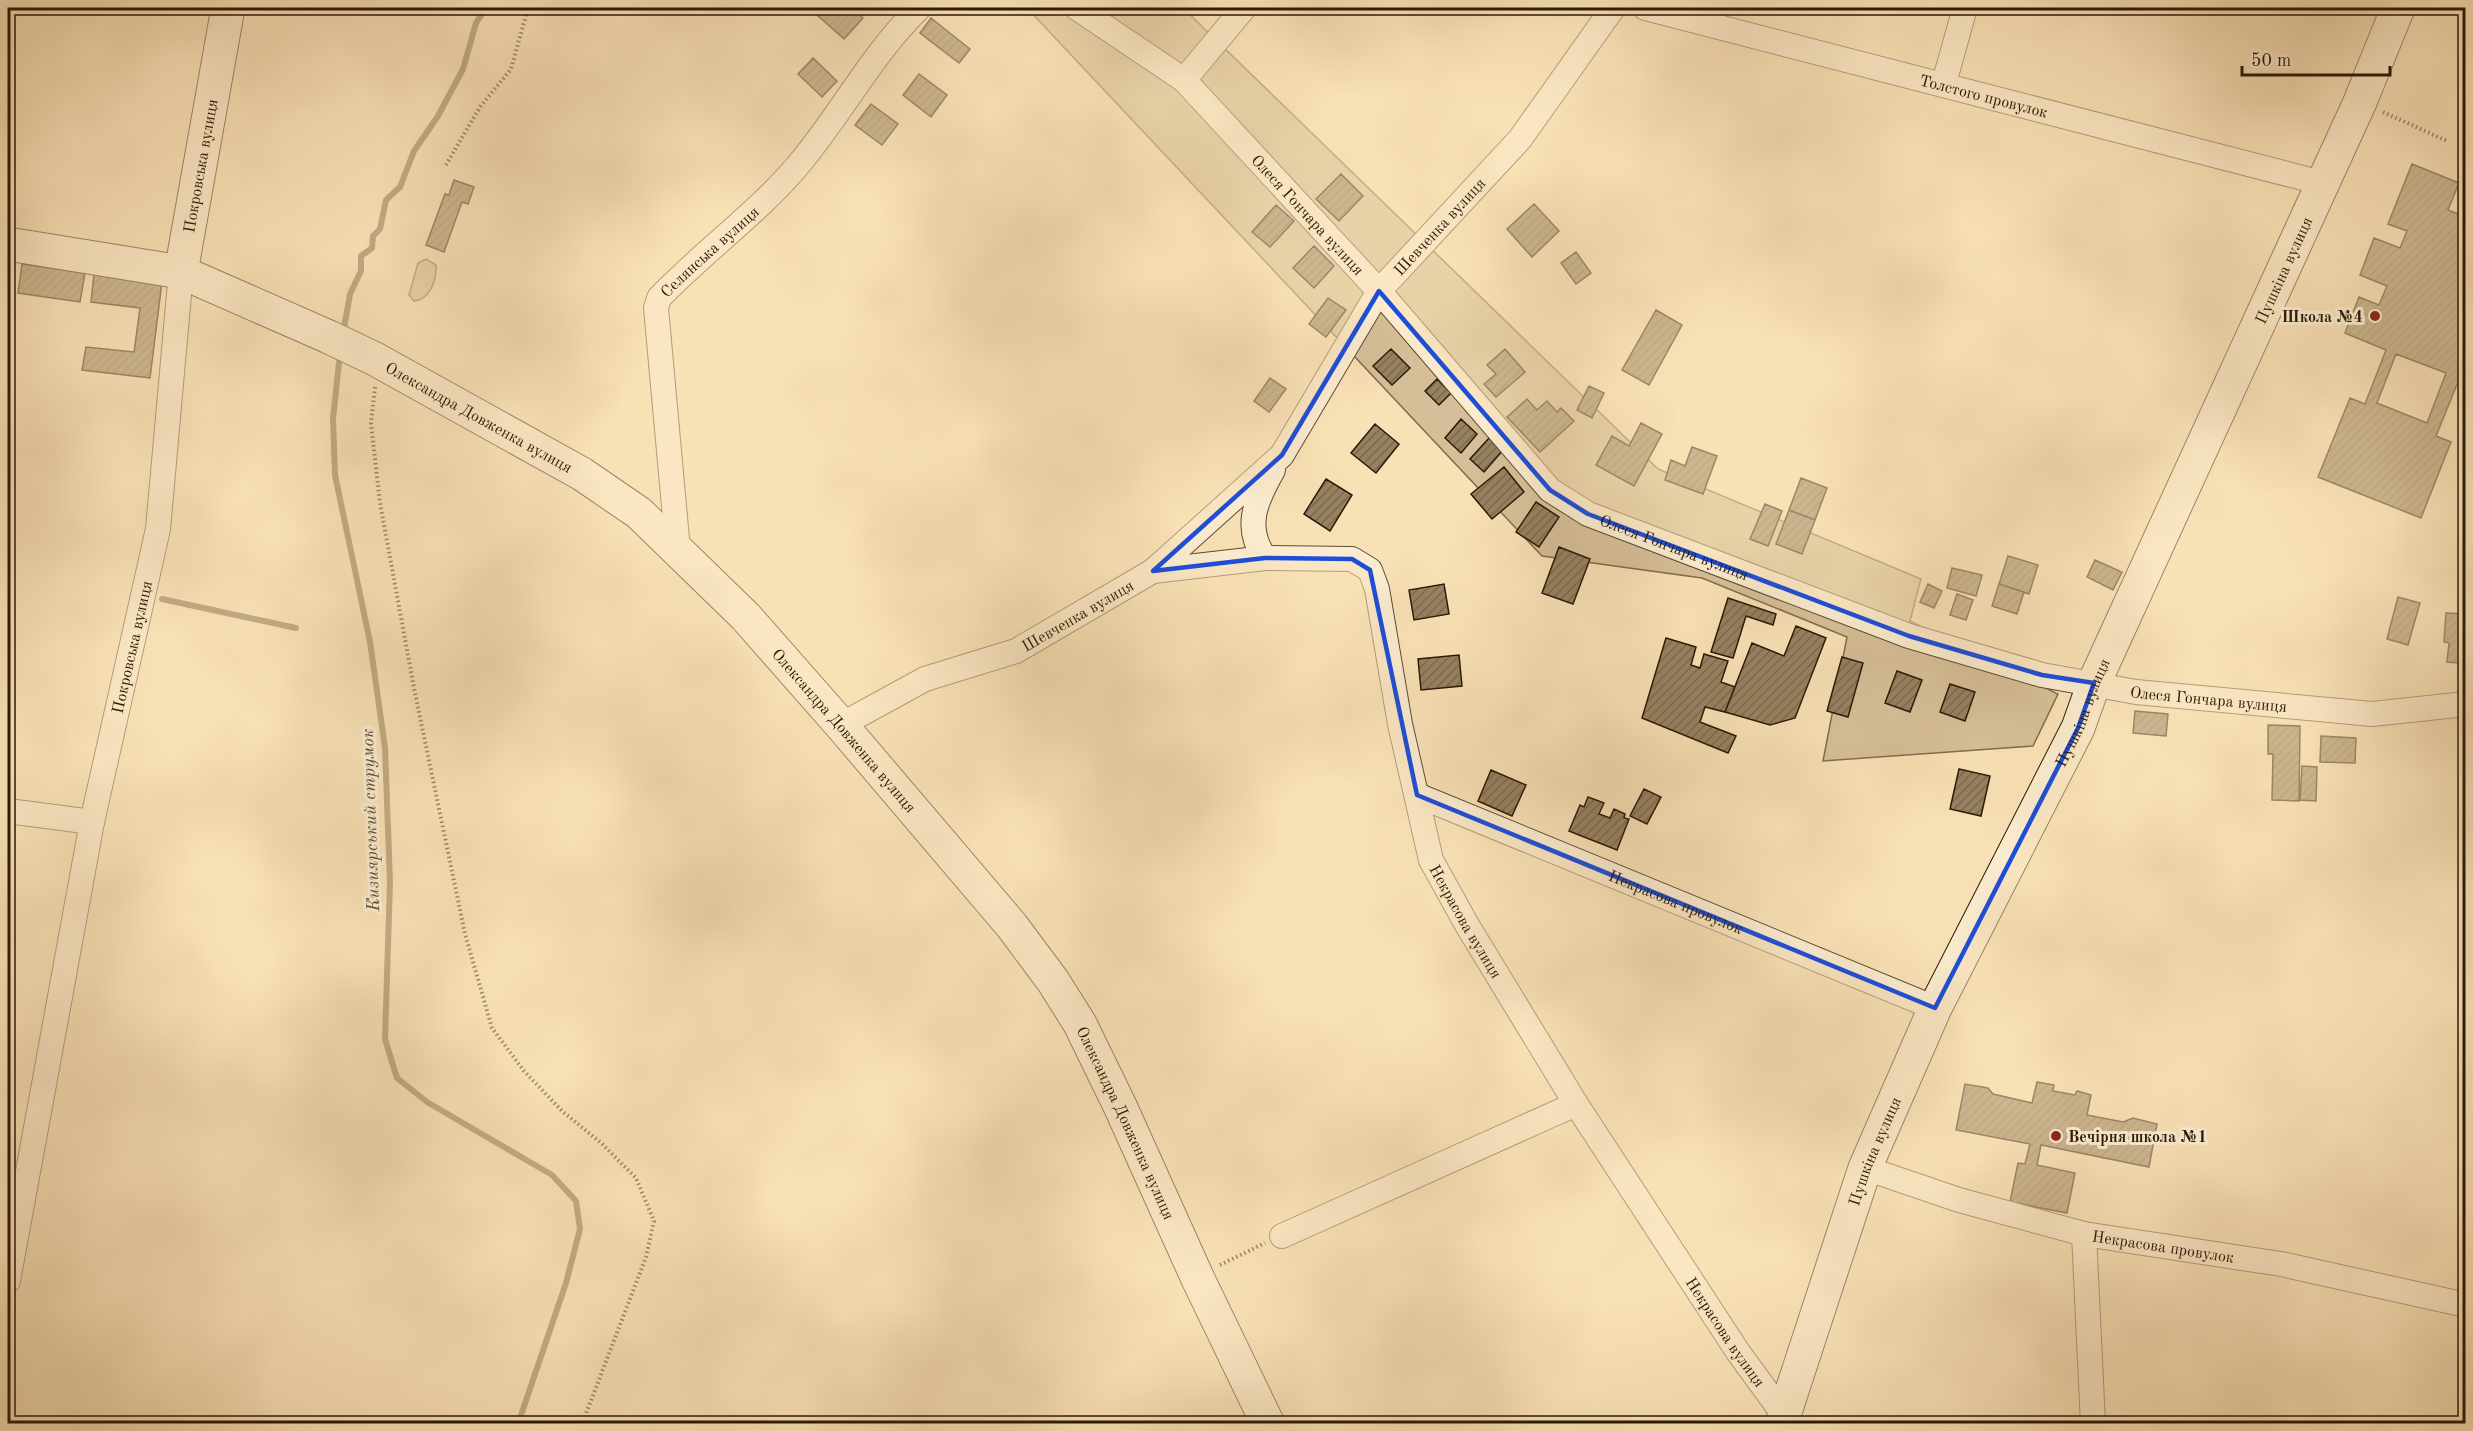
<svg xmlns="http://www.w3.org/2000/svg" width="2473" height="1431" viewBox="0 0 2473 1431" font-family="'Old Standard TT',serif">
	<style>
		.grass { fill: #d6bf98; stroke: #806c4e; stroke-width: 1.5 }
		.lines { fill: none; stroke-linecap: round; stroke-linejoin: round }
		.stream { stroke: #7c684b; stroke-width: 6 }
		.building { fill: url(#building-hatch); stroke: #2a1905; stroke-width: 1.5; fill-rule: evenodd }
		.street-casing { stroke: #5e4b31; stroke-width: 26 }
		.secondary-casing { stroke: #2a1905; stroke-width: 35 }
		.path { stroke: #2a1905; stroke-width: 4; stroke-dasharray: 1.5 3; stroke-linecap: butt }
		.street { stroke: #fbecd0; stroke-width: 24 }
		.secondary { stroke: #fbecd0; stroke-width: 33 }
		.marked { fill: none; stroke: #1d4ed8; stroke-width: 4.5; stroke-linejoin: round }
		.poi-dot { fill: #8f2418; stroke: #fbecd0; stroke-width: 2 }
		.labels { text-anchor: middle; stroke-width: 6; stroke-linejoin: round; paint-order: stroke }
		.street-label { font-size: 16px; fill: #2a1905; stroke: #fbecd0 }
		.poi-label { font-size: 16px; font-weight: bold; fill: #2a1905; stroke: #fbecd0; text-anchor: end }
		.water-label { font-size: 18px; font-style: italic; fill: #614e34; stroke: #fbecd0 }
	</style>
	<defs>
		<pattern id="building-hatch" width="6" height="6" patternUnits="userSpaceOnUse" patternTransform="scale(1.5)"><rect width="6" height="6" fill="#968161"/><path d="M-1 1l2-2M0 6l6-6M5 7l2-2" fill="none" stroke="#7b694e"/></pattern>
	</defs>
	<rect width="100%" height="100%" fill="#f9e1b6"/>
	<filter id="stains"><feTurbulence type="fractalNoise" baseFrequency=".00333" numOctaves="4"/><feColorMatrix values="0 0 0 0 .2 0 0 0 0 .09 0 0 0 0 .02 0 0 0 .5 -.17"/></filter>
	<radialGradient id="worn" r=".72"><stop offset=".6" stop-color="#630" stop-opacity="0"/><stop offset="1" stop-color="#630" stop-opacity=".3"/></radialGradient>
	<path class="grass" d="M1027 8H1183L1658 469 1921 579 1910 621 2058 694 2033 746 1823 761 1847 637 1702 578 1542 556Z
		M426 259 436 265C437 279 430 300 414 301L409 295 418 263Z"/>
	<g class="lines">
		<path class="stream" d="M343 334 350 294 361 271V256L372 248 373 236 380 229 386 200 400 187 414 151 438 116 463 69 476 23 486 8
			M340 353 333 419 335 475 370 642 385 748 390 882 385 1039 397 1078 427 1102 552 1175 576 1201 580 1229 566 1283 518 1424
			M162 599 296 628"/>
	</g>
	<path class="building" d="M809 8H851L863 18 844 39Z
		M931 18 970 49 959 63 920 33Z
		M813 58 837 81 822 97 798 74Z
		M919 74 947 95 931 117 903 95Z
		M871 104 898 124 882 145 855 125Z
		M2412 164 2459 183 2448 210 2466 217V379L2460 377 2436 436 2451 442 2421 518 2318 477 2350 398 2365 404 2386 350 2345 333 2359 297 2379 305 2387 286 2360 275 2374 238 2400 248 2407 231 2388 224ZM2396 354 2446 373 2427 423 2377 403Z
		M1341 174 1363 196 1339 221 1316 199Z
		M454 180 474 187 468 204 462 202 444 252 426 245 445 194 449 195Z
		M1534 204 1559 231 1532 257 1507 229Z
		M1276 205 1294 221 1270 247 1252 232Z
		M1314 246 1334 266 1314 288 1293 268Z
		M1576 252 1591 273 1576 284 1561 263Z
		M22 264 85 273 80 302 18 293Z
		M94 274 162 282 150 378 82 370 86 347 134 352 140 308 91 302Z
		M1328 298 1346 310 1326 337 1309 324Z
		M1656 310 1682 325 1649 385 1622 370Z
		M1391 349 1410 368 1392 385 1373 366Z
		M1505 349 1525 372 1496 397 1484 384 1496 374 1487 365Z
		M1270 378 1286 389 1269 412 1254 401Z
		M1437 379 1451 393 1439 405 1425 391Z
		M1589 386 1604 393 1592 418 1577 410Z
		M1527 399 1537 410 1547 401 1557 412 1561 408 1574 421 1540 452 1507 417Z
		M1461 419 1477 434 1461 453 1445 438Z
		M1641 423 1662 434 1634 486 1596 465 1612 436 1629 446Z
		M1375 424 1399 444 1376 473 1351 453Z
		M1490 437 1504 449 1484 472 1470 459Z
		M1692 447 1717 456 1703 494 1665 480 1671 460 1685 466Z
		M1504 467 1524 492 1492 519 1471 494Z
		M1801 478 1827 488 1815 520 1789 510Z
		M1326 479 1352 495 1330 531 1304 514Z
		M1536 502 1559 517 1539 547 1516 532Z
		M1765 504 1782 511 1768 546 1750 539Z
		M1789 510 1815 520 1802 554 1776 544Z
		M1559 547 1590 559 1573 604 1542 593Z
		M2008 556 2038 565 2029 594 1999 584Z
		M2095 560 2122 572 2113 590 2087 577Z
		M1952 568 1982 575 1976 596 1947 588Z
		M1444 584 1449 614 1414 620 1409 590Z
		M1928 584 1942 591 1934 608 1920 602Z
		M1999 584 2024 592 2017 614 1992 606Z
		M1957 594 1973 600 1966 620 1950 615Z
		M2398 597 2420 603 2408 645 2387 639Z
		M1728 598 1776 614 1773 625 1746 616 1733 658 1711 652Z
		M2446 613 2466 614V677L2458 676 2459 663 2447 662 2449 643 2444 642Z
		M1796 626 1826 638 1795 718 1770 725 1725 712 1752 643 1784 656Z
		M1666 638 1696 647 1691 665 1700 668 1704 654 1728 661 1721 682 1735 687 1725 712 1705 707 1700 722 1736 736 1728 753 1642 718Z
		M1459 655 1462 686 1421 690 1418 659Z
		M1842 657 1863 663 1848 717 1827 711Z
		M1897 671 1922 680 1910 712 1885 703Z
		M1950 684 1975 692 1965 721 1940 712Z
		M2135 711 2168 714 2166 736 2133 733Z
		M2268 725 2300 726 2299 801 2272 800 2273 754H2268Z
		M2321 736 2356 738 2355 763 2320 762Z
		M2302 766 2317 767 2316 801 2300 800Z
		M1959 769 1990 776 1981 816 1950 809Z
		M1491 770 1526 785 1512 816 1478 801Z
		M1644 789 1661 797 1647 824 1630 816Z
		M1588 797 1604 803 1599 814 1610 818 1614 809 1625 814 1624 818 1629 819 1617 850 1569 831 1580 805 1584 807Z
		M2037 1082 2054 1085 2053 1091 2075 1095 2077 1091 2091 1095 2087 1115 2123 1122 2133 1118 2157 1124 2149 1167 2041 1145 2037 1165 2075 1173 2067 1213 2010 1202 2018 1163 2025 1164 2030 1144 1956 1130 1965 1084 1988 1088 1993 1094 2032 1103Z"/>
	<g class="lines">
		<g class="street-casing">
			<g id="street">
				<path id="s1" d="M1077 8 1184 80 1379 291 1550 490 1588 514 1909 636 2042 675 2136 692 2372 714 2466 704"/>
				<path id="s2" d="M1645 8 2322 183"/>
				<path d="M1184 80 1244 8"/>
				<path d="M1944 83 1965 8"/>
				<path id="s3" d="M678 550 656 308 659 298C703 252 759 212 799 164 841 114 872 54 919 8"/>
				<path d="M1265 558C1243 527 1256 500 1273 470"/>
				<path id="s4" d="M1153 571 1265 558 1352 559 1370 570 1377 589 1400 724 1431 860 1467 925 1576 1104 1738 1352 1784 1415"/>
				<path id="s5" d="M841 725 925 679 1016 651 1153 571 1282 455 1379 291 1520 139 1613 8"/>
				<path id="s6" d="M1417 795 1935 1008"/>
				<path d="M8 811 92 822"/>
				<path id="s7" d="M1865 1168 1959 1200 2084 1234 2281 1264 2466 1305"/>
				<path d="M2084 1234 2093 1424"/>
				<path d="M1282 1236 1576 1104"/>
				<path id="s8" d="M8 1281 92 822 158 529 181 272"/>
			</g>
		</g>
		<g class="secondary-casing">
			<g id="secondary">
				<path id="s9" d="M8 244 181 272 329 337 375 359 582 474 639 513 746 617 841 725 1012 926 1053 981 1080 1024 1120 1106 1198 1279 1268 1424"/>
				<path id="s10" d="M181 272 228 8"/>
				<path id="s11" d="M1783 1424 1784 1415 1865 1168 1935 1008 2078 728 2094 683 2360 102 2398 8"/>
			</g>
		</g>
		<path class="path" d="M2383 112 2447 141
			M446 165 480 107 511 69 528 8
			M375 387 371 423 380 503 414 688 465 934 492 1028 524 1071 562 1111 600 1142 636 1178 654 1221 646 1257 582 1424
			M1220 1265 1265 1243"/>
		<use href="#street" class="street"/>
		<use href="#secondary" class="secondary"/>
	</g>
	<path d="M0 0H2473V1431H0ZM1379 291 1550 490 1588 514 1909 636 2042 675 2094 683 2078 728 1935 1008 1417 795 1370 570 1352 559 1265 558 1153 571 1282 455Z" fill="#f9e1b6" fill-opacity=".55" fill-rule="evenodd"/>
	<path class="marked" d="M1379 291 1550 490 1588 514 1909 636 2042 675 2094 683 2078 728 1935 1008 1417 795 1370 570 1352 559 1265 558 1153 571 1282 455Z"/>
	<g class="poi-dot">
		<circle cx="2375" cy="316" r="6"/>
		<circle cx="2056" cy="1136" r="6"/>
	</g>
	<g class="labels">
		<g class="street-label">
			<text dy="6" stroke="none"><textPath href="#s2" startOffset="350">Толстого провулок</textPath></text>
			<text dy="6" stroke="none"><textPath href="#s10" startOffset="108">Покровська вулиця</textPath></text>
			<text dy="6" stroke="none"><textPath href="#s1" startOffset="312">Олеся Гончара вулиця</textPath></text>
			<text dy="6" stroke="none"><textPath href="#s5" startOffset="802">Шевченка вулиця</textPath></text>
			<text dy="6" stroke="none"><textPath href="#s3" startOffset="322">Селянська вулиця</textPath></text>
			<text dy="6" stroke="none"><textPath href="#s11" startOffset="1260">Пушкіна вулиця</textPath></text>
			<text dy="6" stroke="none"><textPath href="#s9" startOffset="507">Олександра Довженка вулиця</textPath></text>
			<text dy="6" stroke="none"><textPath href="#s1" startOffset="816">Олеся Гончара вулиця</textPath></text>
			<text dy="6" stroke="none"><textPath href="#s5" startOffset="262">Шевченка вулиця</textPath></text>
			<text dy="6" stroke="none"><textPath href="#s8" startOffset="646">Покровська вулиця</textPath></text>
			<text dy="6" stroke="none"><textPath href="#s1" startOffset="1374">Олеся Гончара вулиця</textPath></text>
			<text dy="6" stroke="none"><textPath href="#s11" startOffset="774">Пушкіна вулиця</textPath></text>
			<text dy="6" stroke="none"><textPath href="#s9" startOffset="993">Олександра Довженка вулиця</textPath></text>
			<text dy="6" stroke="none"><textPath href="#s6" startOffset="280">Некрасова провулок</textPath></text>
			<text dy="6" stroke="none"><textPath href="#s4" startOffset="588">Некрасова вулиця</textPath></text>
			<text dy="6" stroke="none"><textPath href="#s9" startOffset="1479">Олександра Довженка вулиця</textPath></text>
			<text dy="6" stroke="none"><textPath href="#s11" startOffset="288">Пушкіна вулиця</textPath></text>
			<text dy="6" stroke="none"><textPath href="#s7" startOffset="309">Некрасова провулок</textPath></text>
			<text dy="6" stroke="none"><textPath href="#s4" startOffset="1074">Некрасова вулиця</textPath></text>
		</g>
		<g class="poi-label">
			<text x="2363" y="322">Школа №4</text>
			<text x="2068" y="1142" text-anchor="start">Вечірня школа №1</text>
		</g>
		<g class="water-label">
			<text transform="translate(370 820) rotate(-92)" y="6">Кизиярський струмок</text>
		</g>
	</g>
	<rect width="2473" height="1431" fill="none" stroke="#f9e1b6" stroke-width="30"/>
	<rect x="9" y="9" width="2455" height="1413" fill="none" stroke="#2a1905" stroke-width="3"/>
	<rect x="15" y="15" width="2443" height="1401" fill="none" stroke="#2a1905" stroke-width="1.5"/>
	<path d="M2242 66v9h148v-9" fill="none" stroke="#2a1905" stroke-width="3"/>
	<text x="2251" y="66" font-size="18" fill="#2a1905" stroke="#fbecd0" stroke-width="4.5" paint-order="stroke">50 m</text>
	<rect width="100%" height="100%" filter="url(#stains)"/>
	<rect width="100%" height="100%" fill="url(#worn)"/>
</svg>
